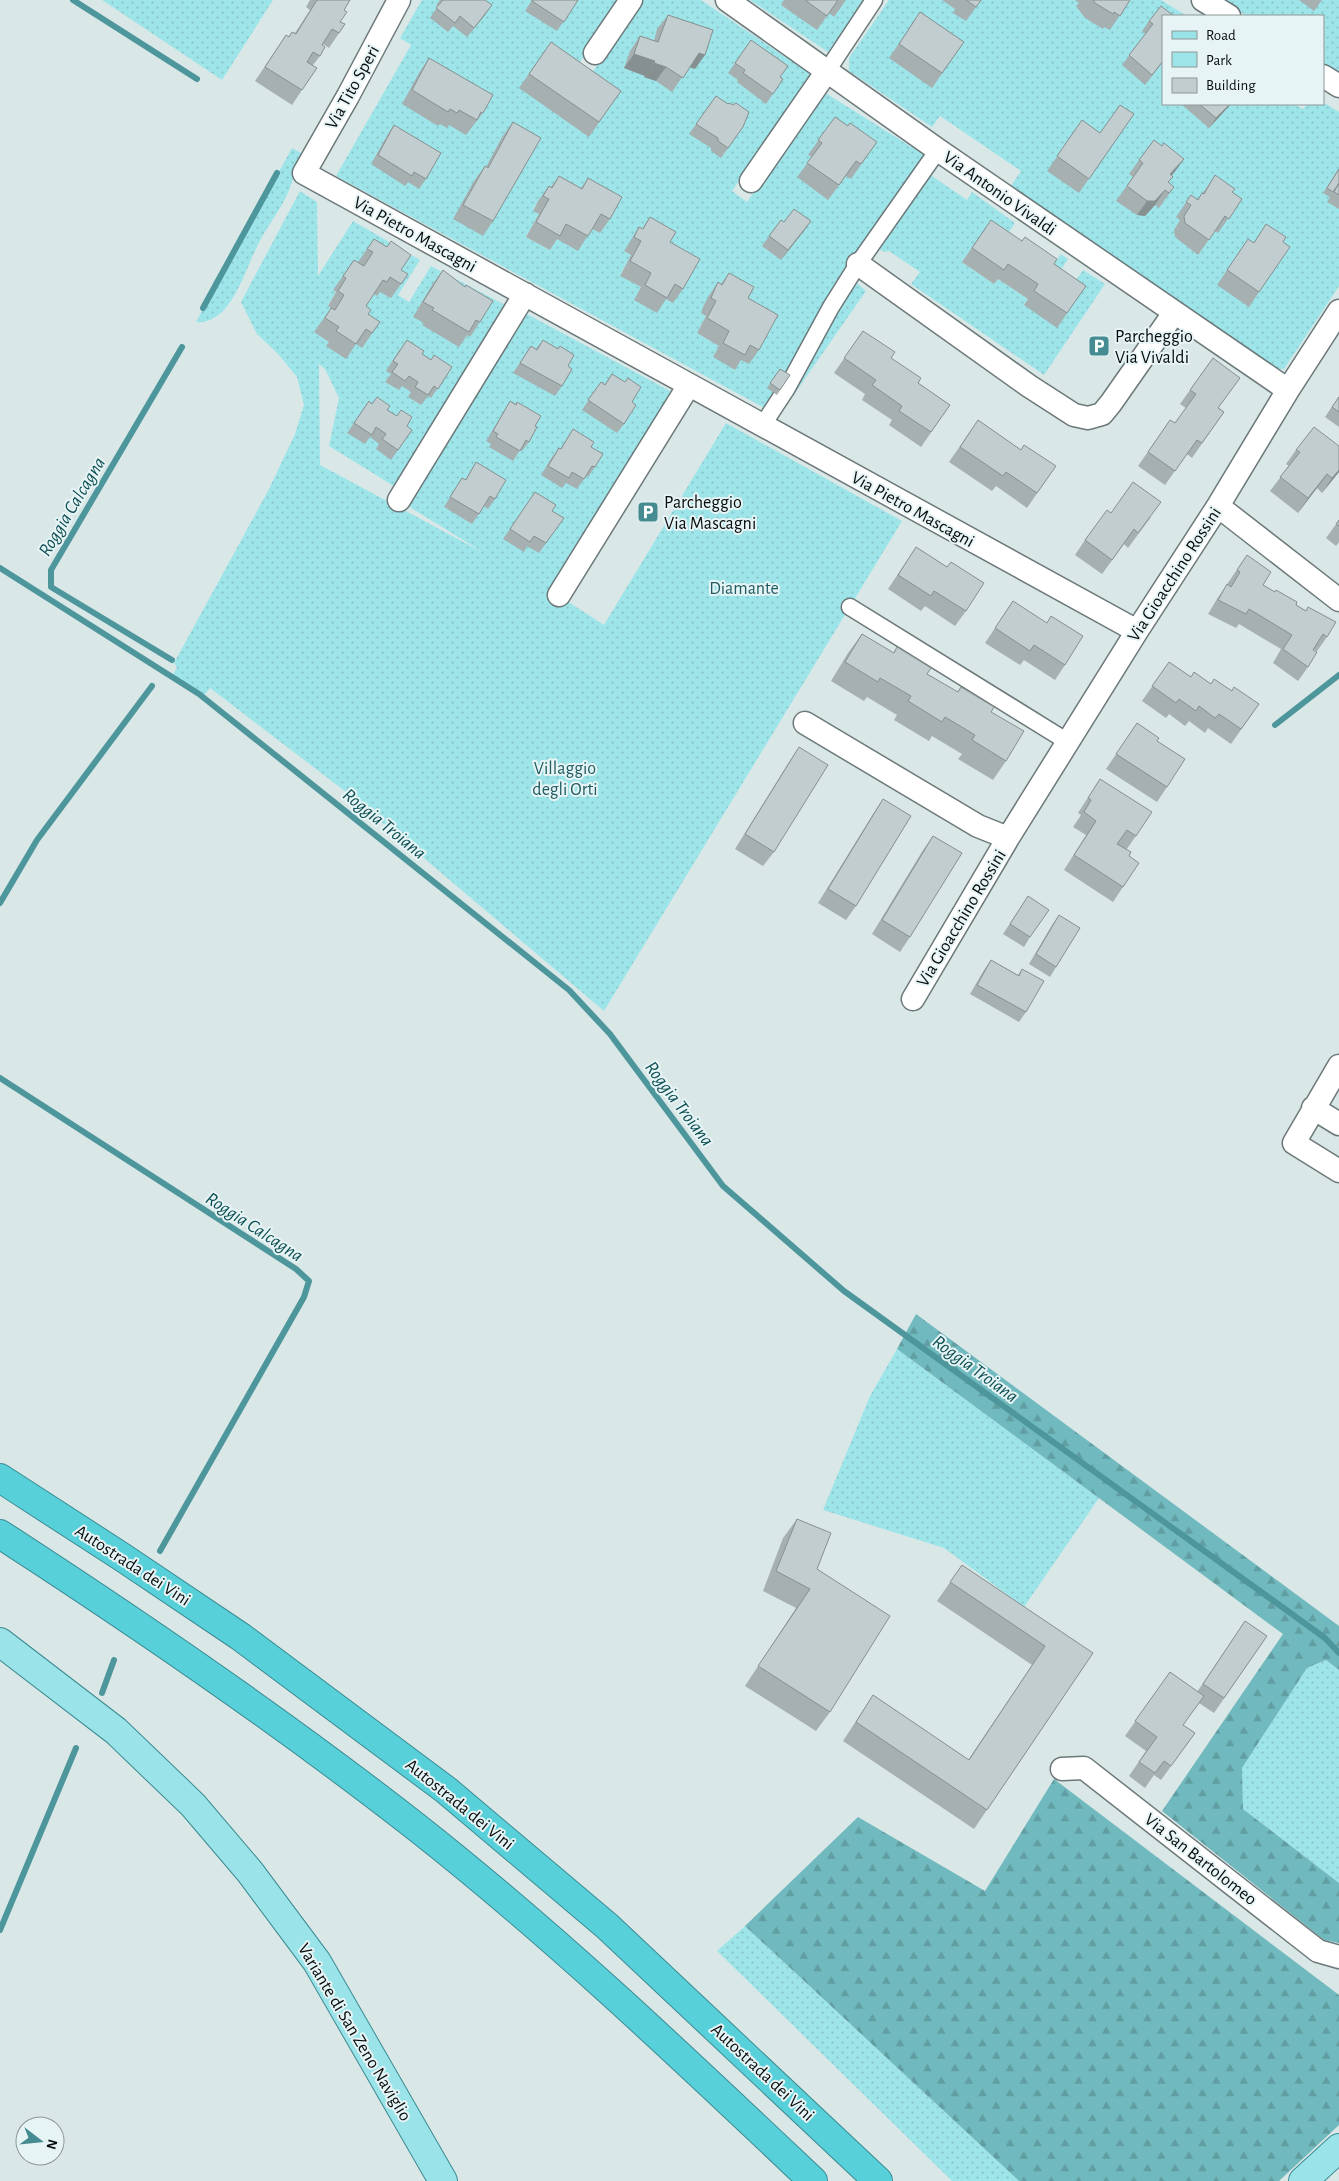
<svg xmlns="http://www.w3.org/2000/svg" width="1339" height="2181" viewBox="0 0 1339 2181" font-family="'Alegreya Sans',sans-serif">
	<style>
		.green { fill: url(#green-dots); fill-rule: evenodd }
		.forest { fill: url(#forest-firs) }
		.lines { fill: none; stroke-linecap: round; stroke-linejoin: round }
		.stream { stroke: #4d969c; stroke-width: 6 }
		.pedestrian-casing { stroke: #6c7879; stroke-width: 19 }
		.minor-casing { stroke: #6c7879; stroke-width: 25 }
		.primary-casing { stroke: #3b8b92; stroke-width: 30 }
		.motorway-casing { stroke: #3b8b92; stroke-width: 30 }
		.pedestrian { stroke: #fff; stroke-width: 16 }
		.minor { stroke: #fff; stroke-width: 22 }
		.primary { stroke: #9ae3e8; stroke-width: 28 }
		.motorway { stroke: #57d0d9; stroke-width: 28 }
		.wall { fill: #a6b0b1 }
		.shaded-wall { fill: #879090 }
		.building { fill: #c1cdce; stroke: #879090 }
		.labels { text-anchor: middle; stroke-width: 4; stroke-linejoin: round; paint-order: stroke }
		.street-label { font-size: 18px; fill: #080c0d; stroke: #e7f4f5 }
		.poi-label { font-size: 18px; fill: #080c0d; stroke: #e7f4f5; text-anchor: start }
		.park-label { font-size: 18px; fill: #1f5c61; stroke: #e7f4f5 }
		.water-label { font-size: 19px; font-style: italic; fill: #0d4f54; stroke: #e7f4f5 }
	</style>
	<defs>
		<pattern id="green-dots" width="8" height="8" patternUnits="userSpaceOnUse" patternTransform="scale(1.25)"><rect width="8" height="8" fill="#9ee5ea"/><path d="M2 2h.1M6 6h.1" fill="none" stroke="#87c3c8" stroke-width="1.8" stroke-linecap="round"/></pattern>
		<pattern id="forest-firs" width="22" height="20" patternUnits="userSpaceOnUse" patternTransform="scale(1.25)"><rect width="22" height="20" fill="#70b9be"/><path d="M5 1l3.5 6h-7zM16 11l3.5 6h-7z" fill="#609ea2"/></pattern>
	</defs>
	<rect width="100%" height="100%" fill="#dae7e7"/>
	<path class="green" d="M102 0H273L222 80Z
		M422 0H622L578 65 591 74 643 0H701L812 75 732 191 747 202 824 92 929 158 848 275 866 291 779 416 336 176 411 45 400 38ZM538 201 600 233 590 228 556 239 550 250 526 237 539 214 533 210ZM624 251 689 273 673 303 665 298 635 300 641 287 620 275 631 255ZM701 313 768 329 740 360 713 357 719 346 697 333 706 316Z
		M750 0H864L828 52Z
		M889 0H1161L1187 16H1163V104H1294L1303 109 1307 104H1323V102L1339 112V286L1284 369H1276L1011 186 1021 171 940 116 932 127 849 71V58Z
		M1221 0H1339V74L1323 64V16H1247Z
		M292 148 303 154C295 168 293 183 286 197 279 211 270 223 262 237 250 258 243 285 228 305 221 315 208 324 196 322Z
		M929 174 967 200 972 192 1015 223 999 247 981 235 962 262 994 284 998 279 1028 299 1024 305 1067 294 1083 270 1105 284 1044 375 911 284 920 272 889 251 884 252 875 246Z
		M300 191 317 202 318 276 353 221 420 260 398 295 409 302 431 266 509 307 397 488 329 446 339 398 325 369 319 364 320 465 333 472 484 553 408 506 527 314 672 392 550 590 604 625 726 423 902 521 604 1011 346 792 210 688 204 696 173 675 177 667 174 663 268 491 295 434 304 405 297 377 278 354 257 334 241 302ZM357 263 391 298 380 291 373 294 356 321 327 346 329 342 319 335 334 310 328 305 336 292 333 290Z
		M1061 254 1068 259 1052 284 1044 278Z
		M897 1349 1099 1498 1024 1607 944 1548 823 1510 870 1396Z
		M1326 1660 1339 1670V1883L1243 1809 1242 1768 1307 1668Z
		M745 1926 1019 2181H952L717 1951Z"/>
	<path class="forest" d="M916 1314 1339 1626V1670L1326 1660 1307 1668 1242 1768 1243 1809 1339 1883V1943L1324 1940 1162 1811 1283 1634 897 1349Z
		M1054 1779 1339 1995V2125L1279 2181H1019L745 1926 858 1817 985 1891Z"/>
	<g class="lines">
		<path class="stream" d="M73 0 197 79
			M203 308 277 173
			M0 568 199 694 569 990 610 1034 723 1186 844 1291 1325 1638 1339 1653
			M172 660 51 587V570L182 347
			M1275 725 1339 675
			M0 903 37 840 152 686
			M0 1078 296 1269 309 1281 304 1297 160 1551
			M102 1693 114 1660
			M0 1930 76 1748"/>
		<g class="pedestrian-casing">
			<path id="pedestrian" d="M827 71 874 0
				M762 426 787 388 831 307 858 264 938 150
				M850 607 1068 742"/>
		</g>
		<g class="minor-casing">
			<path id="minor" d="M399 0 348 96 304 173 1137 631
				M727 0 938 150 1288 390
				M1203 0 1229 16
				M595 53 631 0
				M1323 76 1339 86
				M751 181 827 71
				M858 264 1029 386 1074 415 1088 418 1102 414 1111 403 1174 313
				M399 500 525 294
				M1218 506 1339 600
				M559 595 689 385
				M805 723 978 826 1008 838
				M913 999 1008 838 1137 631 1218 506 1288 390 1339 311
				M1339 1066 1294 1143 1339 1171
				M1313 1108 1339 1124
				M1062 1769 1084 1768 1318 1951 1339 1957"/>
		</g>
		<g class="primary-casing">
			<path id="primary" d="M0 1642 116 1731 193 1805 250 1872 317 1962 443 2181
				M1303 2181 1339 2148"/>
		</g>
		<g class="motorway-casing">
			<path id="motorway" d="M0 1478 122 1557 241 1637 446 1790 607 1926 878 2181
				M0 1534C142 1626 282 1722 415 1826 555 1936 684 2059 813 2181"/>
		</g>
		<use href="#pedestrian" class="pedestrian"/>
		<use href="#minor" class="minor"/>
		<use href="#primary" class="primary"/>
		<use href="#motorway" class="motorway"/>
	</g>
	<path class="wall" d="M310 0H350L344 10 340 22 345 24 329 48 323 44 320 56 313 65 302 90 292 105 255 81 286 35 288 37 292 32 295 33 310 10 306 7Z
		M440 0H485V15L467 37 453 26 448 32 430 18 438 6 436 5Z
		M532 0H578L557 31 525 11Z
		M784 0H846L834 17 829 13 817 30 781 5Z
		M942 0H981L966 21 953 13 955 9Z
		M1075 0H1130L1110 30 1104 27 1103 29 1085 18 1076 6 1079 3Z
		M1299 0H1322L1314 11Z
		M920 12 964 42 932 88 889 58Z
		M668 15 695 69 689 67 672 92 656 81 644 77 645 76 624 68 630 51 640 36 654 41 657 29Z
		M1163 16V62L1145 85 1122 65 1146 34 1142 31 1149 21Z
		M751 40 780 77 783 79 766 104 737 82 738 80 728 73Z
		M551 42 621 91 589 137 519 88Z
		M429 58 483 113 466 135 449 125 447 128 440 124 438 126 402 104 419 73Z
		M716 96 743 127 721 158 711 151V148L689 134Z
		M1181 104H1231L1209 128Z
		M1134 114 1079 193 1047 171 1082 120 1100 133Z
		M835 117 848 126 877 142 851 179 846 176 828 200 797 177 812 157 808 155Z
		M513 122 493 221 483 236 453 219 474 181 485 166 486 167 502 137Z
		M394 125 426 179 419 189 408 182 405 186 371 164 388 134Z
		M1162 146 1184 159 1171 176 1168 183 1174 187 1159 208 1155 205 1145 216 1137 215 1116 201 1133 177 1129 174 1139 160Z
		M1339 168V209L1327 202 1330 197 1323 193Z
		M1215 175 1232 192 1242 199 1218 233 1215 231 1198 255 1175 237 1174 230 1180 220 1176 217 1191 195 1198 200Z
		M559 176 581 188 588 178 610 219 600 233 592 229 578 251 557 239 550 250 526 237 539 214 533 211 538 201 549 186 551 187Z
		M650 217 670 242 683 289 673 303 666 299 657 313 634 300 641 287 620 276 631 255 624 251 639 227 642 229Z
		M781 220 784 222 811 221 781 260 762 246Z
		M991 220 1086 286 1057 328 1024 305 1028 299 998 279 994 284 962 262Z
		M1266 224 1259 292 1249 307 1217 285 1248 239 1254 243Z
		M374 239 401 270V284L391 298 380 292 377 296 374 294 366 306 368 314 380 322 362 348 356 344 346 359 326 346 329 342 314 332 331 308 328 306 336 292 333 290 354 260 358 262Z
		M443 270 480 322 470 337 467 335 459 347 422 325 424 323 413 317 432 285Z
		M729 273 748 298 759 350 749 364 741 360 735 370 713 357 719 346 697 333 706 316 701 313 703 307 708 297 718 282 721 284Z
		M863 331 918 383 950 405 921 447 889 425 892 420 862 400 865 394 834 373Z
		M543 340 568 366 562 386 555 396 513 373 531 346 536 349Z
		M400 349 422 354 431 360 452 367 431 398 428 396 421 405 408 397 411 392 402 386 399 390 385 382 391 374 386 371Z
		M1213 358 1219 408 1224 412 1192 458 1187 454 1165 485 1138 466 1170 420 1175 423 1186 408 1180 404Z
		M780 369 790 375 777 395 767 388Z
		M612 374 632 402 624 424 617 433 582 410 601 382 605 384Z
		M1339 396V427L1325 417Z
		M369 401 372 404 387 410 407 426 398 450 391 460 376 449 379 444 370 437 365 444 347 433Z
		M510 401 516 404 517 402 535 426 529 442 522 451 520 450 513 461 489 447 491 444 486 441Z
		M978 420 1021 450 1056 466 1027 508 996 486 992 491 949 462Z
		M573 429 591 447 595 467 588 477 586 476 577 489 566 483 562 488 541 475 552 457 559 448 560 449Z
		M1296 450 1339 472 1322 493 1317 488 1298 513 1270 491 1289 466 1286 464Z
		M476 462 495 499 488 509 484 506 472 524 444 507 462 478 465 480Z
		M535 492 552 511 564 518 539 553 527 546 524 552 503 539Z
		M1111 513 1151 517 1128 548 1124 544 1102 574 1075 555 1085 540Z
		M1339 520V542L1336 546 1326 538Z
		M916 547 947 567 966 611 955 626 925 606 921 611 888 589Z
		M1247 555 1263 585 1306 611 1308 607 1327 637 1317 651 1313 649 1308 667 1298 681 1273 663 1281 649 1239 624 1236 628 1208 614 1217 599Z
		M1013 601 1046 623 1065 665 1055 680 1024 660 1020 665 985 643Z
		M862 634 893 653 897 647 927 674 957 692 961 687 991 712 1006 761 993 780 958 759 962 754 932 736 929 741 894 720 897 715 867 697 864 701 831 681 848 653Z
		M1169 662 1191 677 1232 691 1259 704 1231 744 1208 728 1205 733 1189 721 1185 726 1169 714 1166 718 1142 701Z
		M1137 723 1157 741 1167 787 1157 802 1106 769Z
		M799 747 774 852 763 866 735 849 789 762Z
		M1100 779 1136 836 1126 850 1129 856 1123 887 1113 902 1064 870 1086 835 1073 827 1081 815 1078 813Z
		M883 799 856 906 846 920 818 903 873 814Z
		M933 836 910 937 900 952 872 934 923 850Z
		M1028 896 1030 937 1024 947 1003 934Z
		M1059 915 1056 967 1050 977 1029 964 1052 925Z
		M991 960 1018 975 1022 969 1026 1012 1019 1022 970 994 984 970Z
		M797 1519 817 1569 830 1712 816 1731 745 1686 796 1608 763 1591 783 1538Z
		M962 1565 1093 1653 974 1829 843 1741 873 1695 968 1760 1032 1665 937 1601Z
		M1245 1621 1267 1636 1214 1713 1199 1703 1183 1725 1195 1733 1161 1780 1154 1775 1145 1788 1129 1776 1146 1751 1125 1736 1170 1672 1197 1692Z"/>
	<path class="shaded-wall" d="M492 5 485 15 467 37 474 28Z
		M699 53 705 55 695 69 689 67Z
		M634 54 655 61 645 76 624 68Z
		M654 63 666 67 656 81 644 77Z
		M1230 104H1231L1209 128 1216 118Z
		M1184 159 1174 173 1159 189 1170 174Z
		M1165 190 1155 205 1145 216 1137 215 1147 201Z
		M811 221 804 231 781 260 788 250Z
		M1339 470V472L1322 493 1332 478Z
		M1327 474 1317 488 1298 513 1308 498Z"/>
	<path class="building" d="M317 0H350L344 10 347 12 340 22 345 24 339 33 332 29 322 45 325 47 320 56 313 52 307 62 317 68 302 90 265 67 286 35 289 37 292 32 296 34Z
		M443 0H485L492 5 474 28 460 16 455 23 436 8Z
		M532 0H578L564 22 532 1Z
		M805 0H838L827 16Z
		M966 0H981L976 7Z
		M1093 0H1130L1120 16 1114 12 1113 14 1095 3Z
		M1161 6 1174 16H1163V61L1152 75 1129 55 1153 24 1149 21Z
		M920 12 964 42 942 73 899 44Z
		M668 15 713 30 705 55 699 53 683 78 666 67 654 63 655 61 634 54 640 36 658 42Z
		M751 40 788 66 780 77 783 79 773 94 743 73 745 70 735 63Z
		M551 42 621 91 599 122 529 74Z
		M429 58 493 95 483 113 481 112 477 120 459 110 457 113 450 109 448 112 412 90Z
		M716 96 728 104 729 103 733 105 736 103 749 112 743 127 728 148 718 141V138L696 124Z
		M1199 104H1230L1216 118Z
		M1120 105 1134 114 1089 179 1057 156 1082 120 1100 133Z
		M835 117 848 126 850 123 877 142 861 164 856 161 839 185 807 163 822 143 818 140Z
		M513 122 541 138 493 221 463 205 485 166 488 168Z
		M394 125 441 153 426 179 414 172 412 176 378 155Z
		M1154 140 1162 146 1164 143 1184 159 1170 174 1173 177 1168 182 1174 187 1169 193 1165 190 1155 201H1147L1127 186 1143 163 1139 160Z
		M1339 169V183L1333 192 1327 188Z
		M1215 175 1235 189 1232 192 1242 199 1229 219 1225 216 1209 240 1185 223 1184 216 1191 205 1186 202 1191 195 1198 200 1202 193 1204 194Z
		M559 176 582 189 588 178 622 197 610 219 601 214 588 236 566 224 560 236 536 222 549 199 543 196 549 186 552 188Z
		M1339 183V195L1334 192Z
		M794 209 811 221 788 250 769 236 781 220 784 222Z
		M650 217 676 232 670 242 700 259 683 289 675 284 667 298 645 285 651 273 630 261 641 241 634 237 639 227 643 229Z
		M991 220 1022 241 1025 237 1057 259 1054 264 1086 286 1067 313 1034 291 1038 284 1008 264 1004 270 972 248Z
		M1266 224 1286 237 1283 242 1290 247 1259 292 1227 270 1248 239 1254 243Z
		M374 239 387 247 391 241 411 255 401 270 408 274 401 284 390 277 387 282 383 280 366 306 371 310 368 314 380 322 372 333 366 329 356 344 336 331 339 327 325 318 331 308 335 310 344 295 338 291 346 278 343 276 354 260 364 266 373 252 367 249Z
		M443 270 465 287 466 285 493 301 480 322 476 320 469 332 432 310 434 308 423 302Z
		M729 273 754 287 748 298 778 315 759 350 750 345 745 355 723 343 729 331 707 318 716 301 711 298 713 293 718 282 722 285Z
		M863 331 895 352 891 358 921 378 918 383 950 405 931 432 899 411 902 406 872 385 876 380 844 358Z
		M407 340 424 351 422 354 431 360 434 355 452 367 438 389 434 386 428 395 415 387 418 382 409 376 405 381 392 372 398 364 393 361Z
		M543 340 558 349 560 346 574 355 568 366 572 369 562 386 520 363 531 346 537 350Z
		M1213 358 1240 378 1218 408 1224 412 1202 443 1197 440 1175 471 1148 452 1170 420 1175 423 1196 394 1190 390Z
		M780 369 790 375 780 390 770 383Z
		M612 374 625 382 628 378 641 387 632 402 636 405 624 424 588 400 601 382 605 385Z
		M377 397 390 406 387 410 397 416 401 410 412 417 407 426 412 430 398 450 382 439 386 434 376 427 372 435 354 423 369 401 372 404Z
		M1339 397V412L1332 407Z
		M510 401 516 405 517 402 541 416 535 426 537 427 529 442 526 440 520 451 496 437 498 434 493 431Z
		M978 420 1021 450 1024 445 1056 466 1037 493 1006 472 1003 476 960 447Z
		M1314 427 1339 446V470L1332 478 1327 474 1308 498 1280 477 1300 452 1296 450Z
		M573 429 594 442 591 447 603 454 595 467 592 466 584 479 572 472 569 478 548 466 559 448 561 449Z
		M476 462 506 480 495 499 490 496 479 514 450 497 462 478 466 480Z
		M1133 482 1161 502 1138 533 1134 529 1112 560 1085 540 1107 510 1111 513Z
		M535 492 556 505 552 511 564 518 546 543 534 536 530 542 510 529Z
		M1339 520V526L1336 524Z
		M916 547 947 567 951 562 984 583 966 611 934 591 931 596 898 575Z
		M1247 555 1271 572 1263 585 1275 592 1276 590 1297 602 1296 605 1306 611 1308 607 1336 622 1327 637 1323 634 1313 650 1317 652 1308 667 1283 649 1292 635 1249 609 1246 614 1218 600 1227 584 1231 587 1240 572 1237 570Z
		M1013 601 1047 623 1051 616 1083 636 1065 665 1034 645 1030 651 995 628Z
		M862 634 894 653 897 647 931 668 927 674 958 692 961 687 994 707 991 712 1024 731 1006 761 972 740 975 735 945 717 942 722 908 701 911 696 880 678 878 682 845 662Z
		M1169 662 1191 677 1194 672 1211 684 1214 679 1232 691 1234 687 1259 704 1241 729 1219 714 1215 718 1199 706 1196 711 1179 699 1176 703 1152 686Z
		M1137 723 1159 738 1157 741 1185 759 1167 787 1116 754Z
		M799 747 828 765 774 852 745 834Z
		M1100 779 1152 812 1136 836 1127 830 1117 844 1131 852 1129 856 1139 863 1123 887 1074 855 1096 821 1084 812 1091 800 1088 798Z
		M883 799 911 816 856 906 828 889Z
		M933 836 962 853 910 937 882 920Z
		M1028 896 1049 910 1030 937 1010 924Z
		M1059 915 1080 928 1056 967 1036 954Z
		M991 960 1019 976 1022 969 1044 981 1026 1012 977 985Z
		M797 1519 831 1533 817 1569 890 1616 830 1712 758 1666 810 1589 776 1571Z
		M962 1565 1093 1653 987 1810 856 1722 873 1695 969 1760 1045 1646 950 1582Z
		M1245 1621 1267 1636 1224 1698 1203 1684Z
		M1170 1672 1204 1696 1183 1725 1195 1733 1171 1766 1164 1761 1155 1773 1139 1762 1157 1737 1135 1721Z"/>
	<defs>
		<g id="parking-square" transform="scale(1.125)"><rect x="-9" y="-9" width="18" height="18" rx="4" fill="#458c92" stroke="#e7f4f5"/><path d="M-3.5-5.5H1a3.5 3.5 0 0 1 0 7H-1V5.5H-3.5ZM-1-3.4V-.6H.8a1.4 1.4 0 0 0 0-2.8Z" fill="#fff"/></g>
	</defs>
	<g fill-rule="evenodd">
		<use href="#parking-square" x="1099" y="346"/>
		<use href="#parking-square" x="648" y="512"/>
	</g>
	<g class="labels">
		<g class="street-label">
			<text transform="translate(352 87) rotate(-61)" y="6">Via Tito Speri</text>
			<text transform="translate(1000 193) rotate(35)" y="6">Via Antonio Vivaldi</text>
			<text transform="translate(415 234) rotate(29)" y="6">Via Pietro Mascagni</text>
			<text transform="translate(913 509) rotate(29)" y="6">Via Pietro Mascagni</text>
			<text transform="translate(1174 574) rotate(-57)" y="6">Via Gioacchino Rossini</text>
			<text transform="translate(961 918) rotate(-59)" y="6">Via Gioacchino Rossini</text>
			<text transform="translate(133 1565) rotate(33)" y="6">Autostrada dei Vini</text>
			<text transform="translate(460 1804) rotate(39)" y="6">Autostrada dei Vini</text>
			<text transform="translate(1201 1859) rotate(38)" y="6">Via San Bartolomeo</text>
			<text transform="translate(355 2032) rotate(59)" y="6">Variante di San Zeno Naviglio</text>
			<text transform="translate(763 2072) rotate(43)" y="6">Autostrada dei Vini</text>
		</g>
		<g class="poi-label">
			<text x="1115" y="342">Parcheggio<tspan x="1115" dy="21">Via Vivaldi</tspan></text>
			<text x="664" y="508">Parcheggio<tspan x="664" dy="21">Via Mascagni</tspan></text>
		</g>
		<g class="park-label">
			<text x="744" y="594">Diamante</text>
			<text x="565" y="774">Villaggio<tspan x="565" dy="21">degli Orti</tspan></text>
		</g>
		<g class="water-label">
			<text transform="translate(71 506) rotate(-59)" y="7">Roggia Calcagna</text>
			<text transform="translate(385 823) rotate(39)" y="7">Roggia Troiana</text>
			<text transform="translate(680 1103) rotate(53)" y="7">Roggia Troiana</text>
			<text transform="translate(255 1226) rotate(33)" y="7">Roggia Calcagna</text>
			<text transform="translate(976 1368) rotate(36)" y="7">Roggia Troiana</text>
		</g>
	</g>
	<rect x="1162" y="15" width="162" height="90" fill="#e7f4f5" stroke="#8e9798"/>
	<rect x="1172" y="31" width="25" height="8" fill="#9ae3e8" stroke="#8e9798"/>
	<text x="1206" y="40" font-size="15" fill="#080c0d">Road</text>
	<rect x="1172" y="52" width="25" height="15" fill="#9ee5ea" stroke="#8e9798"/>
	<text x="1206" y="65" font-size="15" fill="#080c0d">Park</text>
	<rect x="1172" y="78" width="25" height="15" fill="#c1cdce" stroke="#8e9798"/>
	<text x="1206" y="90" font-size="15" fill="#080c0d">Building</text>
	<g transform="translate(40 2141) rotate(106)"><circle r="24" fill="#e7f4f5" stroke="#8e9798"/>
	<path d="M0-4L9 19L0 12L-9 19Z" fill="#458c92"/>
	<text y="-8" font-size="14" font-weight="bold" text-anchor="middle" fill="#080c0d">N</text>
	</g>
</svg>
